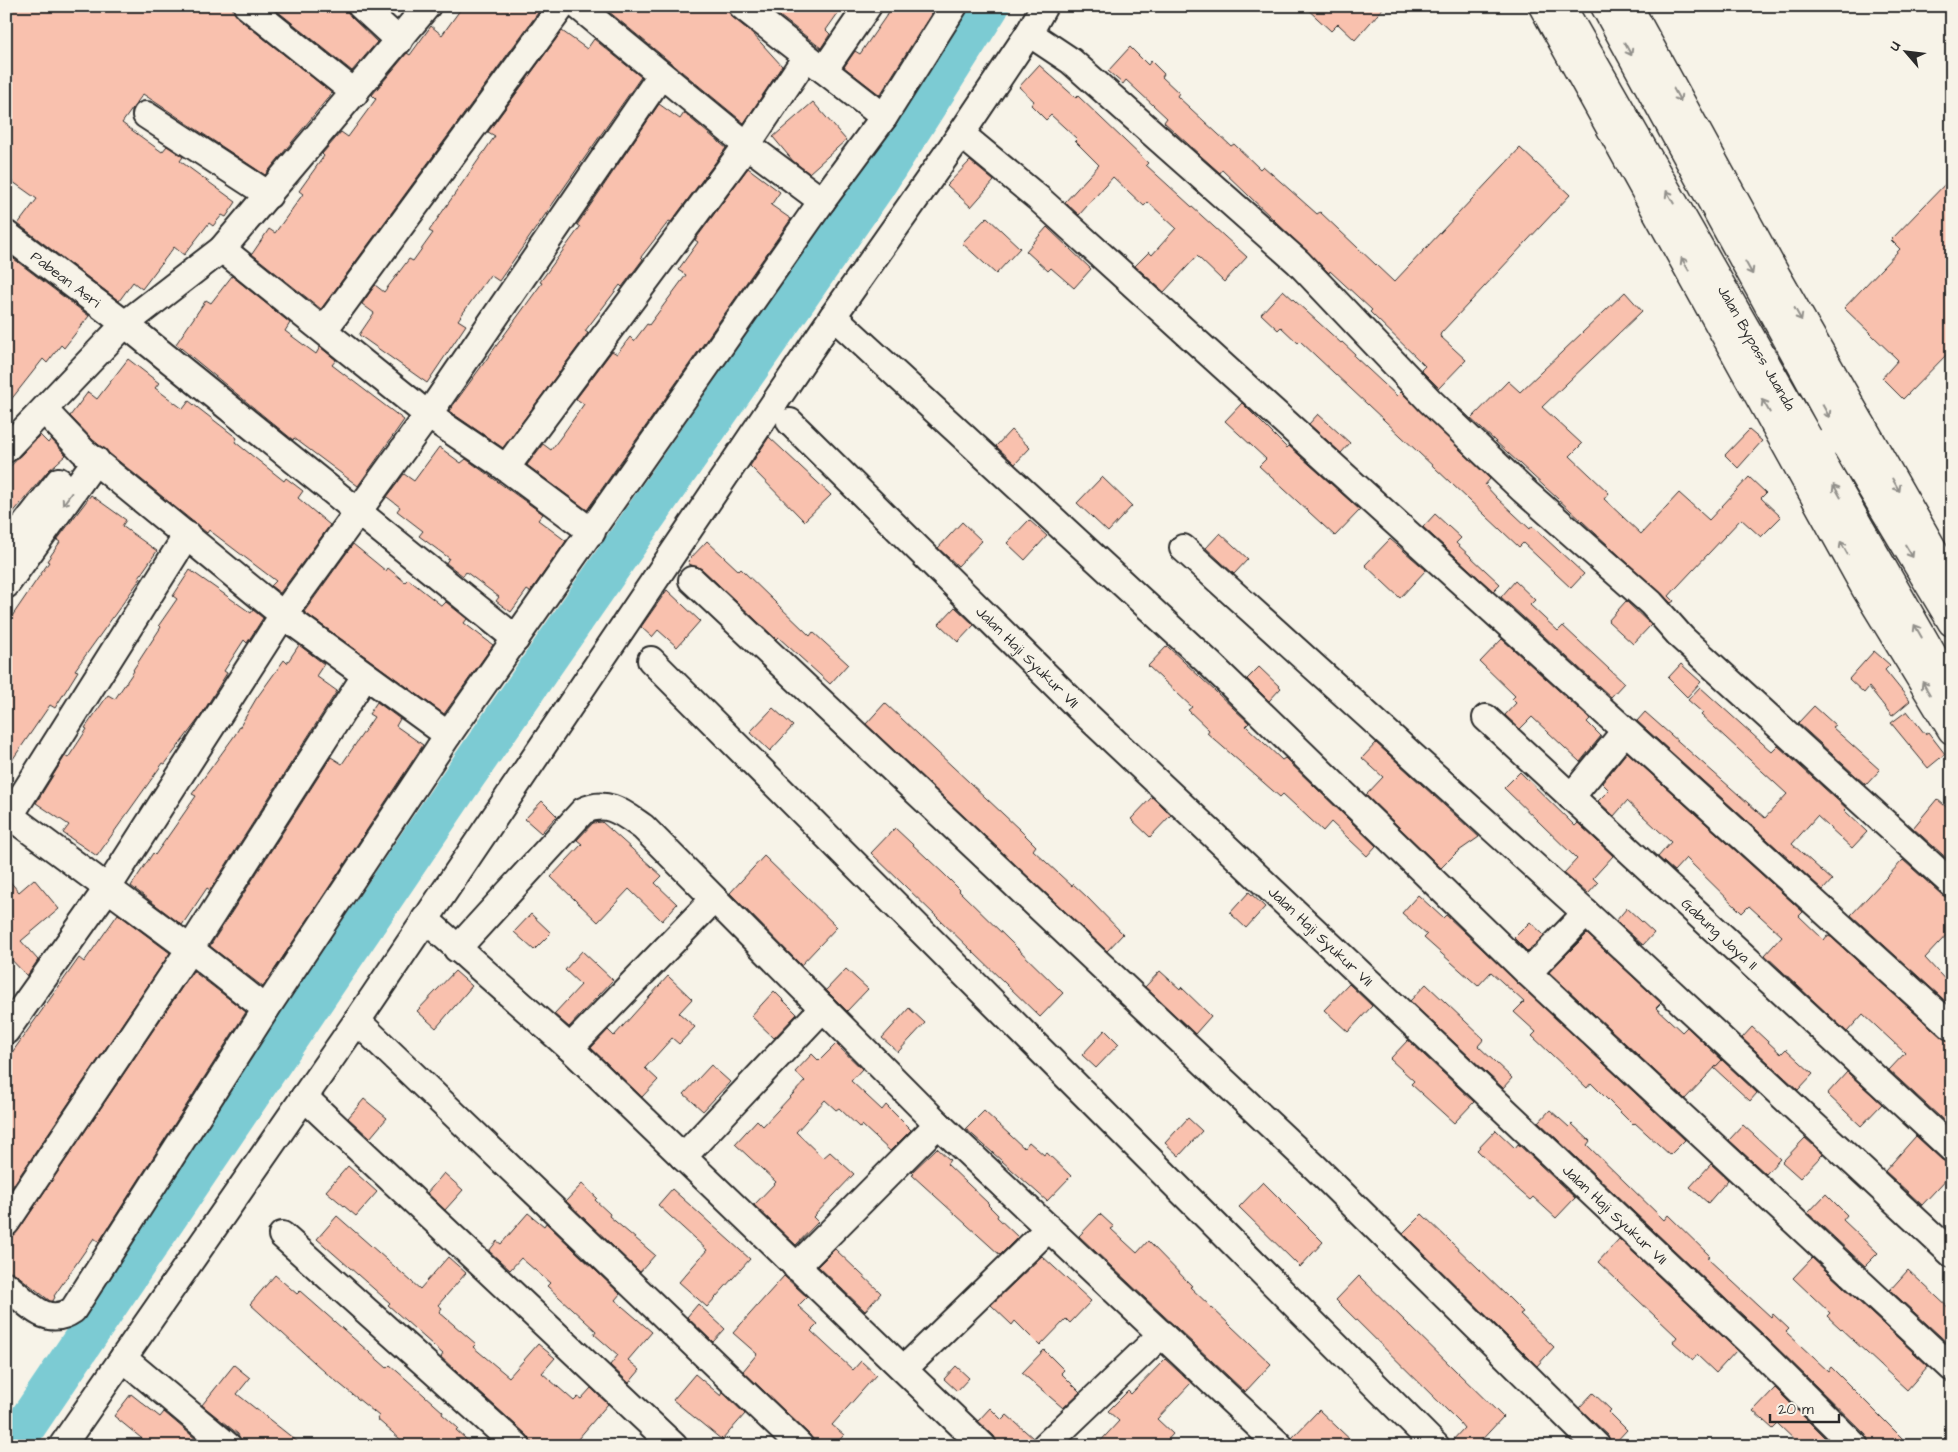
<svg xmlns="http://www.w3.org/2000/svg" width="1958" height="1452" viewBox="0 0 1958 1452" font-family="'Architects Daughter',sans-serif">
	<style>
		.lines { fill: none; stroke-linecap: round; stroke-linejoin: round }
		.river { stroke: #7bcbd3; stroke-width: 41 }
		.building { fill: #f9c1ae; stroke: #2b2b2b }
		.minor-casing { stroke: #2b2b2b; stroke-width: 30 }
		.tertiary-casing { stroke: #2b2b2b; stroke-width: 31 }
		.trunk-casing { stroke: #2b2b2b; stroke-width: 31 }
		.minor { stroke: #f7f3e8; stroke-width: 26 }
		.tertiary { stroke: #f7f3e8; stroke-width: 28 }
		.trunk { stroke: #f7f3e8; stroke-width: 28 }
		.oneway { stroke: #918f8a }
		.labels { text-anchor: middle; stroke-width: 5; stroke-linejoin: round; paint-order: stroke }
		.street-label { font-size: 15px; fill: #2b2b2b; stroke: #f7f3e8 }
	</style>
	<rect width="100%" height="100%" fill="#f7f3e8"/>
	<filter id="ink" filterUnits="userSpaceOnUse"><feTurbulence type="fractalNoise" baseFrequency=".02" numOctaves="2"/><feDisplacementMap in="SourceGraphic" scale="10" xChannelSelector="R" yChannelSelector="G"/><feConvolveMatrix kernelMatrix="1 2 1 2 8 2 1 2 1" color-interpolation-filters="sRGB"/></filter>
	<g filter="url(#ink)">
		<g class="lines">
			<path class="river" d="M12 1446 458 786 875 185 989 6"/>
		</g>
		<path class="building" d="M6 6H232L238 18 332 93 265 175 143 94 122 123 162 152 167 146 183 157 180 161 236 202 226 217 222 215 213 226 209 223 184 255 174 247 142 289 133 282 119 301 18 224 37 199 6 177Z
			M271 6H346L351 17 377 42 352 71Z
			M463 6H543L321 309 252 254 269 229 275 233 303 194 299 191 324 156 322 154 341 132 348 137 376 99 372 95 407 53 410 55 431 26 442 35Z
			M602 6H727L732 17 752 33 782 66 744 123Z
			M767 6H843L826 30 830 34 821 48Z
			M893 6H936L880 95 844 67 855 51 860 54Z
			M1304 6H1385L1355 40 1338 24 1331 31Z
			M562 31 587 49 594 39 641 77 499 281 490 275 458 320 466 325 427 383 359 335 374 313 362 304 375 285 384 292 409 259 413 261 433 233 429 231 495 136 488 132Z
			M1130 47 1148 65 1151 61 1164 74 1162 77 1179 93 1177 96 1231 146 1234 144 1260 169 1263 166 1317 214 1320 212 1394 282 1520 148 1570 195 1441 333 1440 336 1466 360 1439 388 1421 370 1425 366 1370 312 1372 310 1330 271 1329 273 1222 170 1220 173 1201 156 1164 122 1167 118 1126 80 1123 84 1108 71Z
			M1039 65 1076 98 1078 96 1148 163 1146 165 1247 257 1224 282 1197 256 1164 292 1135 266 1149 252 1152 255 1176 228 1148 202 1144 206 1113 177 1079 215 1065 202 1099 165 1075 141 1077 139 1051 115 1046 120 1031 105 1034 101 1019 87Z
			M813 102 846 140 809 173 793 161 773 137Z
			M659 104 680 119 684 113 726 148 671 222 669 221 641 257 643 259 622 287 620 285 585 331 588 333 503 448 449 411 542 283 540 282 580 227 577 225Z
			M970 161 994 181 971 207 947 185Z
			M748 168 780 192 771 205 791 219 587 510 527 465 543 444 551 450 563 434 584 404 576 399 612 351 617 354 630 337 634 341 647 324 649 325 686 275 678 270 698 242 695 240Z
			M1952 177V349L1903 399 1882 378 1898 360 1844 308 1900 249 1891 240Z
			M987 217 1020 248 996 274 962 243Z
			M1047 227 1091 269 1074 288 1051 268 1048 271 1026 251Z
			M6 253 89 316 64 348 61 345 47 363 43 359 6 406Z
			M232 276 290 323 285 331 316 354 320 347 336 360 332 365 404 420 358 486 294 438 293 440 176 344 206 300 211 303Z
			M1283 290 1341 343 1342 342 1355 354 1354 356 1397 396 1401 392 1490 479 1485 485 1497 498 1530 529 1532 526 1584 574 1571 588 1523 543 1519 547 1300 341 1298 343 1281 327 1278 330 1261 314Z
			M1625 292 1642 311 1542 407 1582 444 1570 456 1609 493 1604 499 1641 534 1679 493 1709 520 1749 477 1766 493 1761 498 1781 517 1761 537 1741 519 1677 587 1669 596 1674 601 1671 603 1457 406 1471 419 1508 381 1520 392Z
			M128 359 159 383 155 388 183 409 189 401 237 438 235 442 284 481 286 478 303 491 298 498 330 525 280 593 271 586 276 581 209 530 207 533 93 440 70 416 88 392 97 399Z
			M1242 403 1287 448 1289 446 1360 510 1335 536 1259 466 1266 459 1225 421Z
			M1318 414 1350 443 1341 453 1309 424Z
			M1011 430 1030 448 1015 464 996 446Z
			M1749 430 1762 441 1738 468 1725 455Z
			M40 435 48 443 51 439 66 455 47 472 6 521V471Z
			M769 437 831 495 804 521 750 466Z
			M439 447 461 463 466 459 543 514 538 520 566 541 530 592 527 590 511 612 496 601 499 597 466 572 463 576 446 563 449 558 419 536 423 531 397 511 400 507 387 497 404 474 414 481Z
			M1102 477 1132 506 1108 532 1077 503Z
			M91 495 126 520 122 526 157 551 139 577 141 578 75 670 78 671 55 708 50 705 6 769V625L49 562 47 561 60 542 57 540Z
			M1435 514 1461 538 1456 543 1500 584 1493 591 1423 527Z
			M1029 520 1047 536 1025 560 1007 543Z
			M962 522 982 541 958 566 938 548Z
			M1220 533 1248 559 1234 574 1206 548Z
			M1390 539 1426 570 1400 598 1365 565Z
			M707 541 739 571 741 569 810 636 813 632 848 664 830 684 778 637 776 639 702 569 689 564 688 561Z
			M353 544 386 571 388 568 405 582 408 579 442 606 446 602 467 619 464 623 493 645 444 714 304 612Z
			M190 570 251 613 253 610 263 618 247 643 244 640 224 671 227 673 200 717 165 764 163 763 97 856 63 833 69 825 36 803 65 756 68 758 87 729 85 728 108 695 115 699 134 671 133 670 161 627 159 625 177 599 173 596Z
			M1515 581 1535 600 1530 605 1558 631 1563 626 1624 683 1611 697 1501 597Z
			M667 590 700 621 677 647 658 630 652 637 641 627Z
			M1626 601 1651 625 1633 644 1608 621Z
			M955 607 974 625 958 642 939 624Z
			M1502 639 1590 719 1587 722 1601 736 1580 762 1532 717 1520 729 1505 715 1516 703 1512 699 1515 696 1480 662Z
			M299 645 324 664 316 676 337 691 210 890 207 888 182 925 131 886 153 853 155 855 185 812 196 796 192 794 235 735 256 699 284 660 287 663Z
			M1167 646 1249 723 1246 726 1282 760 1285 758 1376 846 1367 856 1331 822 1323 831 1283 794 1280 797 1207 733 1209 730 1188 710 1192 707 1148 666Z
			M1874 651 1890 665 1885 670 1910 701 1892 716 1869 687 1864 693 1849 679Z
			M1681 664 1701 682 1687 697 1668 678Z
			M1259 667 1281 688 1269 701 1247 679Z
			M1700 687 1772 752 1778 746 1846 808 1844 810 1867 832 1852 848 1817 816 1792 844 1832 880 1823 890 1637 721 1645 712 1765 818 1787 794 1701 715 1703 713 1688 700Z
			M377 702 400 719 396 726 423 745 263 987 210 946 331 757 342 764 374 717 369 714Z
			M885 703 1020 830 1036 846 1033 850 1072 886 1073 884 1087 897 1123 934 1107 951 866 724Z
			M1814 706 1835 725 1832 727 1880 770 1866 785 1798 723Z
			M773 708 793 726 770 751 750 732Z
			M1907 711 1925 734 1928 732 1945 754 1928 768 1891 723Z
			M1376 743 1479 837 1456 853 1441 868 1366 795 1383 777 1362 758Z
			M1627 752 1803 912 1799 916 1824 940 1827 936 1831 937 1942 1038 1952 1042V1128L1889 1070 1905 1053 1863 1014 1847 1032 1765 955 1782 936 1749 906 1742 913 1686 858 1674 871 1658 857 1671 842 1627 801 1614 816 1598 801 1609 790 1602 783Z
			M1520 772 1575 826 1578 823 1613 856 1593 878 1598 883 1588 894 1564 873 1577 859 1504 788Z
			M1152 797 1171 815 1150 837 1131 819Z
			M1937 799 1952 812V863L1913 828Z
			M542 801 557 816 541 833 525 819Z
			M602 822 662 876 655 883 677 904 662 921 629 889 598 922 551 877 582 844 577 840 593 823Z
			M895 828 944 874 960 890 959 891 1063 993 1040 1017 871 853Z
			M764 856 837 927 801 965 730 893Z
			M1903 860 1942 895 1952 900V929L1925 958 1952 987V1007L1851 915Z
			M6 877 19 892 34 879 59 909 21 941 38 960 27 976 6 954Z
			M1249 892 1265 907 1246 928 1230 913Z
			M1418 895 1443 918 1446 915 1685 1140 1670 1155 1635 1123 1633 1125 1591 1083 1587 1088 1532 1036 1536 1032 1514 1012 1524 1002 1491 972 1478 986 1424 938 1427 935 1402 913Z
			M1627 908 1654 933 1643 945 1616 921Z
			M118 914 170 953 6 1196V1061L79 958 84 962Z
			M531 914 551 933 534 950 514 932Z
			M1530 922 1544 935 1528 952 1514 938Z
			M1587 934 1661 1003 1656 1008 1682 1032 1687 1027 1722 1060 1685 1099 1549 972Z
			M582 951 613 980 569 1027 554 1014 581 985 565 970Z
			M846 969 868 989 847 1011 826 990Z
			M193 971 246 1012 99 1242 94 1238 54 1296 55 1297 53 1301H50L16 1274 6 1270V1238L18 1231Z
			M455 971 472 986 436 1028 417 1011Z
			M1160 971 1180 989 1181 987 1211 1016 1195 1034 1145 987Z
			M668 976 692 999 679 1013 695 1027 679 1044 672 1038 645 1068 658 1080 642 1097 591 1048 608 1030 614 1036Z
			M1349 984 1372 1006 1348 1032 1324 1010Z
			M1426 984 1484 1039 1478 1046 1512 1078 1503 1088 1410 1001Z
			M774 991 797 1014 774 1038 751 1016Z
			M909 1008 925 1023 898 1052 882 1038Z
			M1752 1027 1781 1054 1786 1049 1813 1074 1798 1090 1742 1038Z
			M1105 1030 1119 1044 1096 1068 1082 1055Z
			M1408 1040 1474 1102 1454 1123 1411 1084 1414 1081 1390 1059Z
			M836 1044 862 1069 851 1081 882 1110 886 1105 911 1130 890 1151 862 1125 860 1128 839 1108 836 1110 825 1100 796 1132 823 1158 830 1152 854 1174 813 1217 818 1222 796 1245 754 1205 776 1182 735 1144 757 1120 763 1126 805 1081 795 1072 812 1054 819 1061Z
			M1722 1060 1757 1093 1750 1101 1714 1068Z
			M711 1065 730 1082 703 1111 684 1094Z
			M1847 1072 1882 1104 1861 1126 1827 1094Z
			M364 1099 387 1118 370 1138 348 1118Z
			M1550 1110 1569 1127 1572 1124 1590 1141 1587 1145 1664 1220 1668 1215 1710 1256 1707 1258 1771 1317 1773 1314 1789 1329 1786 1332 1828 1371 1831 1367 1910 1446H1870L1866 1435 1766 1337 1539 1122Z
			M984 1111 1024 1148 1029 1142 1044 1155 1046 1152 1071 1176 1047 1201 966 1129Z
			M1188 1118 1202 1131 1179 1156 1165 1143Z
			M1743 1125 1780 1159 1766 1174 1729 1140Z
			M1496 1130 1515 1148 1518 1144 1575 1198 1556 1218 1533 1197 1530 1200 1514 1186 1477 1150Z
			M1916 1136 1942 1160 1952 1164V1173L1922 1205 1885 1171Z
			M1805 1138 1823 1154 1800 1178 1782 1162Z
			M937 1148 950 1160 947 1164 989 1204 988 1205 998 1215 997 1217 1018 1237 1000 1255 912 1175 914 1174 912 1172Z
			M1711 1164 1728 1180 1708 1203 1690 1187Z
			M348 1166 377 1192 356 1216 326 1191Z
			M444 1173 463 1190 445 1210 427 1193Z
			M1263 1182 1323 1242 1300 1267 1239 1207Z
			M582 1184 597 1198 595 1200 610 1214 609 1216 655 1255 640 1272 566 1201Z
			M672 1189 750 1259 707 1307 679 1282 707 1250 658 1205Z
			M1826 1194 1847 1215 1843 1220 1878 1253 1865 1266 1808 1213Z
			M528 1213 544 1226 546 1223 620 1294 615 1300 652 1332 628 1360 640 1370 629 1383 610 1365 618 1355 594 1334 596 1331 547 1286 550 1283 521 1258 510 1270 489 1251 497 1241 501 1244Z
			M1100 1214 1114 1227 1111 1229 1137 1253 1148 1241 1192 1286 1190 1287 1271 1364 1245 1392 1079 1236Z
			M1422 1214 1507 1296 1523 1312 1520 1314 1554 1347 1537 1366 1403 1233Z
			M337 1216 420 1289 448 1257 466 1273 438 1305 442 1308 439 1312 476 1344 473 1347 509 1377 538 1344 555 1358 542 1373 574 1401 578 1397 581 1399 591 1388 608 1404 572 1446H534L527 1435 456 1371 441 1357 443 1354 388 1305 390 1303 317 1239Z
			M1619 1239 1737 1350 1716 1373 1697 1355 1693 1360 1673 1342 1677 1337 1598 1262Z
			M835 1249 881 1293 865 1311 818 1266Z
			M1042 1256 1091 1301 1070 1323 1066 1319 1040 1346 1015 1321 1012 1325 991 1305Z
			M1812 1258 1928 1366 1907 1390 1827 1316 1830 1313 1793 1278Z
			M1908 1270 1952 1311V1347L1890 1290Z
			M275 1275 297 1294 300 1291 387 1368 390 1365 406 1379 443 1412 442 1414 458 1428 456 1430 474 1446H408L377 1419 379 1416 325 1372 250 1304Z
			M784 1276 807 1297 798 1306 818 1324 811 1331 853 1370 861 1361 876 1375 832 1425 844 1435 834 1446H815L810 1435 743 1371 757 1354 733 1333Z
			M1359 1276 1503 1417 1476 1446H1451V1442L1464 1428 1460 1423 1336 1300Z
			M698 1304 725 1329 713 1342 687 1317Z
			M1044 1350 1064 1370 1061 1373 1080 1392 1063 1408 1022 1373Z
			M1165 1359 1191 1383 1157 1419 1173 1434 1162 1446H1096L1119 1421 1108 1411 1128 1391 1131 1394Z
			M234 1365 250 1378 237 1394 303 1446H243L238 1434 202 1405Z
			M956 1366 969 1378 957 1391 944 1379Z
			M695 1374 721 1396 723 1393 745 1414 722 1440 673 1400Z
			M1775 1388 1833 1446H1801L1778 1424 1773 1429 1753 1411Z
			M1593 1393 1611 1410 1609 1412 1627 1430 1612 1446 1608 1435 1579 1408Z
			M131 1394 160 1417 164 1412 204 1446H151L114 1416Z
			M990 1408 1002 1420 1007 1415 1033 1438 1030 1446H998L994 1436 978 1421Z
			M1319 1410 1357 1446H1295L1292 1438Z"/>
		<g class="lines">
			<g class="minor-casing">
				<g id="minor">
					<path d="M247 6 355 93"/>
					<path d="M361 6 399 41"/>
					<path d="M578 6 747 145 822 201"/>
					<path d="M742 6 884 117"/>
					<path d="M1029 33 1071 61 1298 262 1430 401 1523 490 1651 603 1682 638 1952 884"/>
					<path d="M824 70 868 6"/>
					<path d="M146 115 269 195"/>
					<path d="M961 134 1038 198 1952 1027"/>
					<path id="s1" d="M6 234 125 324 516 639"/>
					<path d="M222 249 428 415 506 468 592 532"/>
					<path d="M833 316 1211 665 1528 973 1952 1368"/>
					<path d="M324 330 562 6"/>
					<path d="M44 410 83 451 283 615 448 735"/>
					<path id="s2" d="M790 422 1078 707 1756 1348 1855 1446"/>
					<path d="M6 449 125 324 222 249 427 6"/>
					<path d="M506 468 747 145 806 57"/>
					<path d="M1183 548 1586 913 1952 1254"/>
					<path d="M6 549 59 481"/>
					<path d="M692 580 1316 1168 1597 1446"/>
					<path d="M6 585 96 460"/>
					<path d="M651 660 1436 1446"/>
					<path id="s3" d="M1486 718 1952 1149"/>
					<path d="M1571 797 1625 731"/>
					<path d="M6 813 190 949 266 1009 73 1310C46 1329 27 1302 6 1285"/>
					<path d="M6 822 187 535"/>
					<path d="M425 919 570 1048 983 1446"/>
					<path d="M457 949 583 811C607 799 623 813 643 827L938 1124 1280 1446"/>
					<path d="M1528 973 1586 913"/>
					<path d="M266 1009 448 735 822 201 884 117 954 6"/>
					<path d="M357 1021 800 1446"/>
					<path d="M6 1031 107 889 283 615 428 415 661 75"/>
					<path d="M570 1048 714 899"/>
					<path d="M304 1097 674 1446"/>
					<path d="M683 1157 823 1008"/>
					<path d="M6 1223 190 949 365 676"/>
					<path d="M282 1235 517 1446"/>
					<path d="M796 1267 938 1124"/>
					<path d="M123 1358 228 1446"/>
					<path d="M904 1369 1049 1228"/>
					<path d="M62 1446 357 1021 833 316 961 134 1029 33 1044 6"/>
					<path d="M1045 1446 1162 1334"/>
				</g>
			</g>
			<g class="tertiary-casing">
				<path id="tertiary" d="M1543 6 1866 589 1952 730
					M1628 6 1774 272 1952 583"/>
			</g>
			<g class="trunk-casing">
				<g id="trunk">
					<path id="s4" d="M1561 6 1952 689"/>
					<path d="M1605 6 1841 437 1952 622"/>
					<path d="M1795 458 1862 426"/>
				</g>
			</g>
			<use href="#minor" class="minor"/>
			<use href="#tertiary" class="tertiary"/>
			<use href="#trunk" class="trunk"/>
		</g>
		<defs><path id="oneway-shaft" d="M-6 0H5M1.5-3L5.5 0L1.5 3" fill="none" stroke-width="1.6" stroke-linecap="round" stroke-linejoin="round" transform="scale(1.25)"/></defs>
		<g class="oneway">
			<use href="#oneway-shaft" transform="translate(1628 49) rotate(61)"/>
			<use href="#oneway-shaft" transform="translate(1677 95) rotate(61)"/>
			<use href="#oneway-shaft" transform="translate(1670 197) rotate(-120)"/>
			<use href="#oneway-shaft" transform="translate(1685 264) rotate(-120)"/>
			<use href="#oneway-shaft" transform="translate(1749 268) rotate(61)"/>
			<use href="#oneway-shaft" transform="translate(1798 314) rotate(60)"/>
			<use href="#oneway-shaft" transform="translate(1766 406) rotate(-120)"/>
			<use href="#oneway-shaft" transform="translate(1826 411) rotate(61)"/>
			<use href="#oneway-shaft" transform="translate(1896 485) rotate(60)"/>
			<use href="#oneway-shaft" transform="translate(1837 491) rotate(-120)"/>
			<use href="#oneway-shaft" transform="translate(67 499) rotate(126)"/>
			<use href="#oneway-shaft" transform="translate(1844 548) rotate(-119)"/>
			<use href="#oneway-shaft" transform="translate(1909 551) rotate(59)"/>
			<use href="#oneway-shaft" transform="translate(1918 631) rotate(-120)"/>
			<use href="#oneway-shaft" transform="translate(1926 688) rotate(-121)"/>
		</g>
	</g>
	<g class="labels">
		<g class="street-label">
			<text dy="5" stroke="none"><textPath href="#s1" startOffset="75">Pabean Asri</textPath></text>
			<text dy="5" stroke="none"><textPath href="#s4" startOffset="394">Jalan Bypass Juanda</textPath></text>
			<text dy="5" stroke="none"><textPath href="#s2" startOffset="334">Jalan Haji Syukur VII</textPath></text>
			<text dy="5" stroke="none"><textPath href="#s3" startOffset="318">Gabung Jaya II</textPath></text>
			<text dy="5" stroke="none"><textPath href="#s2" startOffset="739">Jalan Haji Syukur VII</textPath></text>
			<text dy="5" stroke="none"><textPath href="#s2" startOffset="1144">Jalan Haji Syukur VII</textPath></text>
		</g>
	</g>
	<rect width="1958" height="1452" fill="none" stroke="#f7f3e8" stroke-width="25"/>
	<rect x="12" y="12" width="1933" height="1427" fill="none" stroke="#2b2b2b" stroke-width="2" filter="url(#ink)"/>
	<g transform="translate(1906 52) rotate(298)" stroke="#f7f3e8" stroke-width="4" paint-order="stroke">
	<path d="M0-4L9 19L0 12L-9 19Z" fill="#2b2b2b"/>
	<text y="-8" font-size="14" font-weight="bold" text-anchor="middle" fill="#2b2b2b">U</text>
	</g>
	<path d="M1770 1414v8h69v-8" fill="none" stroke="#2b2b2b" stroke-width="2.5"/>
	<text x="1778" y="1414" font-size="15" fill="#2b2b2b" stroke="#f7f3e8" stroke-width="4" paint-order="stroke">20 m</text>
</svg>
